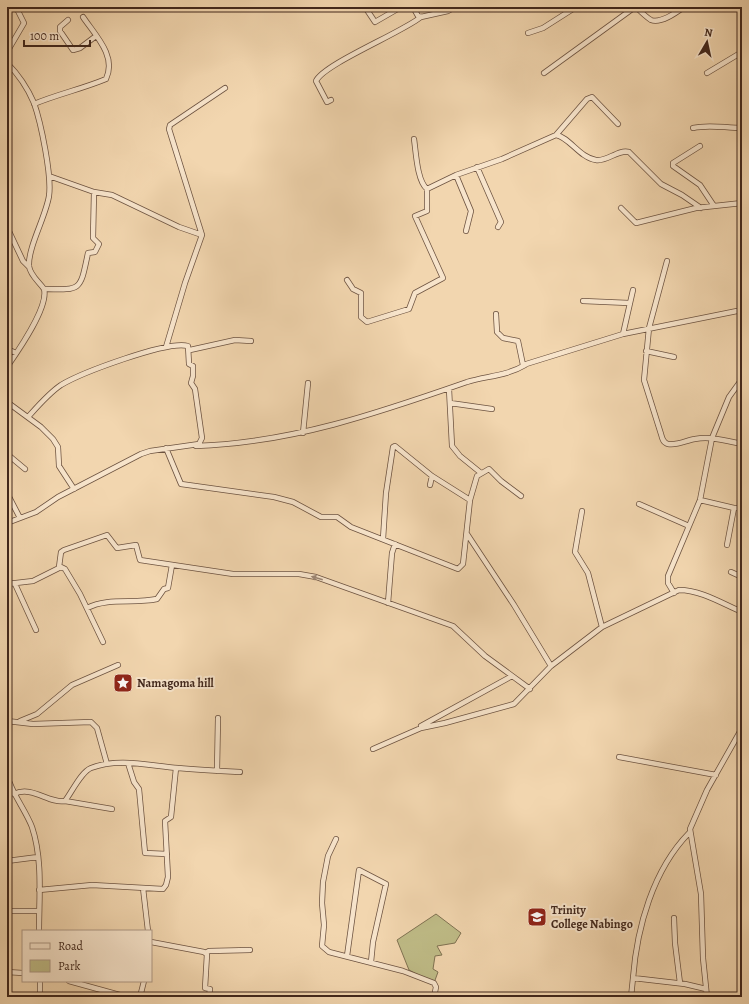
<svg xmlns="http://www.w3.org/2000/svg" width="749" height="1004" viewBox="0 0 749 1004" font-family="Alegreya,serif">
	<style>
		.green { fill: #bfbc87; stroke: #807252 }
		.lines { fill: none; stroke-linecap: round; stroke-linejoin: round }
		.minor-casing { stroke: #6d5341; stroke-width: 6 }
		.minor { stroke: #f7e4cb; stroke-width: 4.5 }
		.oneway { fill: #9c8674 }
		.labels { text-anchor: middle; stroke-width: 4; stroke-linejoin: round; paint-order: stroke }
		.poi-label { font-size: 12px; font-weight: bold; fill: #41271c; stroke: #f7e4cb; text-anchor: start }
	</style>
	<rect width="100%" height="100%" fill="#f2d6af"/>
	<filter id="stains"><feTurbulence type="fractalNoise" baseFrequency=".005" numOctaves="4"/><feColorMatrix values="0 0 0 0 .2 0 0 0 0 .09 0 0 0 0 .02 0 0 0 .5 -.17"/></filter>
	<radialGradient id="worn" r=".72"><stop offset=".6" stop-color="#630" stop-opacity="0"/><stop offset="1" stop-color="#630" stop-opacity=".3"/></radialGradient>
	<path class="green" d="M436 914 461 933 455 943 437 946 442 955 435 956 433 969 438 972 434 983 409 970 397 940Z"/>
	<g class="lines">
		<g class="minor-casing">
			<path id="minor" d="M365 7 375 22 401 7
				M413 7 418 16 421 17 448 11 455 7
				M636 7C640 11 646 17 651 20 661 24 677 12 684 7
				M68 20 60 27V31L73 50 80 48 96 36
				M528 33 543 28 576 7
				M7 52 24 23 16 7
				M7 63C18 74 28 89 34 103 41 123 52 176 49 196 46 216 28 247 29 266 30 275 39 282 44 289 49 307 18 351 7 367
				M544 73 635 7
				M707 73 742 52
				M331 100 327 102 316 81C324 64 401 33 421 17
				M34 104C58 94 82 89 106 79 117 56 95 35 83 17
				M693 128C709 124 725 128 742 128
				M556 135 587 99 592 97 618 124
				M414 139C416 152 417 181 427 189L456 175 502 159 556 135C569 137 580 158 596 160 607 162 618 149 629 152L661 184 682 195 701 208
				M700 146 673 163V166L700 185 714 206
				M477 167 501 222 498 227
				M456 175 471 211 466 231
				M49 176 94 192 112 195 179 227 202 235
				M621 208 636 223 696 208 742 203
				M7 227 23 261 29 267
				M667 261 649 328 644 380 661 434C662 438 663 443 668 444 677 446 687 440 695 439 711 436 727 441 742 444
				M347 280 353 289 361 293V317L367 322 409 309 415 293 443 278 415 216 427 211V189
				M44 289C82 290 80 291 88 253L95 252 99 244 93 238 94 192
				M633 290 623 334 742 310
				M583 301 629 303
				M496 314 497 332 503 338 518 341 523 365 623 334
				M166 347 185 283 202 235 169 129 170 125 225 88
				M7 349 16 353
				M190 350 235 340 251 341
				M646 351 674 357
				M449 389 452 446 460 456 481 473
				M7 402 41 427 53 439 58 447 59 466 74 489
				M450 403 492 409
				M303 433 308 383
				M196 446C291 443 378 413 467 382 486 376 507 376 525 365
				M166 448 181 484 274 497 293 502 321 517H337L351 527 458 569 463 564 470 500 477 476 489 469 501 481 521 496
				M7 454 25 469
				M430 485 432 476
				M7 493 20 518
				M700 500 734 508H742
				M639 504 689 526
				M582 511 575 552 588 573 602 627
				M7 523 36 512 58 497 141 454 150 451 199 444 202 438 195 389 191 383 193 376V366L189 364 188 346C168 340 81 373 61 385 49 393 37 407 28 417
				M467 534 514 605 551 666
				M383 539 386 493 393 447 395 446 432 476 470 500
				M727 545 734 508
				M59 567 61 552 64 550 107 535 117 548 136 545 140 560 233 574H299L316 577 453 626 485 656 530 689
				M731 572 742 577
				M7 584 33 581 61 567 65 569 80 594 103 642
				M15 584 36 630
				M674 593 668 583V576L700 500 712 438 729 397 742 379
				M388 603 392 553 395 544
				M87 608C108 597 134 604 157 599L164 589 168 588 172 565
				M7 721 33 724 91 722 97 728 107 764
				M20 721 37 714 72 685 118 665
				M421 726 512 676
				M373 749 421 728 445 723 514 704 551 666 602 627 679 590C701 590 723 604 742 612
				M619 757 716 775
				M128 763 134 782 139 789 145 853 167 854
				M217 771 218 718
				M7 775C12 794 25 809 32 827 43 860 39 897 39 931
				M14 794C32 785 49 804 65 801 72 792 81 772 91 768 118 757 151 766 178 768 199 770 219 771 240 772
				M65 801 112 809
				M689 833C653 870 637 927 633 978L685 984 706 989
				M336 839 328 856 323 882 322 903 324 925 322 946 329 952 403 971 434 983 436 987 434 997
				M7 861 38 857
				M143 888 148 931
				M39 890 92 885 163 889 166 885 168 877 165 821 171 817 176 768
				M7 911H39
				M674 918 675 943 680 983
				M151 942 204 952 207 954 205 988 210 989 209 997
				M205 953 209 951 250 950
				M347 956 359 870 386 884 373 942 371 962
				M7 972 23 973
				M69 981 127 997
				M40 997V981
				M140 997 144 981
				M631 997 633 978
				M707 997 703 958 701 894 690 829 707 790 742 728"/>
		</g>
		<use href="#minor" class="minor"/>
	</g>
	<defs><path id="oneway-solid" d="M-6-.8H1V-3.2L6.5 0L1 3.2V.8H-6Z"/></defs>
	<use class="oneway" href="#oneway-solid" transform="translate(317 578) rotate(-164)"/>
	<defs>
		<g id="sight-square" transform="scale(1)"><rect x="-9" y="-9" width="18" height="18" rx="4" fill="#8f2418" stroke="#f7e4cb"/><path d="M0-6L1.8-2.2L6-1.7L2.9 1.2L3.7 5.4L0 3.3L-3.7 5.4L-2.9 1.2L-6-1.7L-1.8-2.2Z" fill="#fff"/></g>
		<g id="school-square" transform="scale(1)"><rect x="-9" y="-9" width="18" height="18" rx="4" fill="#8f2418" stroke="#f7e4cb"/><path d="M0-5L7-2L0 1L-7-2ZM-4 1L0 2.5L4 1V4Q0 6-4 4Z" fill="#fff"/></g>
	</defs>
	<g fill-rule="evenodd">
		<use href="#sight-square" x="123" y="683"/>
		<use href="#school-square" x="537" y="917"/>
	</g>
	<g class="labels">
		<g class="poi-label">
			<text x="137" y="687">Namagoma hill</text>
			<text x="551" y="914">Trinity<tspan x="551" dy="14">College Nabingo</tspan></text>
		</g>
	</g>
	<rect width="749" height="1004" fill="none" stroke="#f2d6af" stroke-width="24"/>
	<rect x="8" y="8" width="733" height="988" fill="none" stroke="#41271c" stroke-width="2"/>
	<rect x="12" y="12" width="725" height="980" fill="none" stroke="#41271c"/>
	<rect x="22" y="930" width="130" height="52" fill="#f7e4cb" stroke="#ae9885"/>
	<rect x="30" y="943" width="20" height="6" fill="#f7e4cb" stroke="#ae9885"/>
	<text x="58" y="950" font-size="12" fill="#41271c">Road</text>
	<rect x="30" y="960" width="20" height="12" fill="#bfbc87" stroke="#ae9885"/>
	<text x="58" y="970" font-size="12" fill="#41271c">Park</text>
	<g transform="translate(707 42) rotate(9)" stroke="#f7e4cb" stroke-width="3" paint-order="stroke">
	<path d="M0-3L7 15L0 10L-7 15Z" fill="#41271c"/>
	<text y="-6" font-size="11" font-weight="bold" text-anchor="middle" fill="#41271c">N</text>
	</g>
	<path d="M24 40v6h66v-6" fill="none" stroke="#41271c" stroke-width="2"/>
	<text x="30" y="40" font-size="12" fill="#41271c" stroke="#f7e4cb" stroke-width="3" paint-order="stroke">100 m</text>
	<rect width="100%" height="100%" filter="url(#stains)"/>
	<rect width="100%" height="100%" fill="url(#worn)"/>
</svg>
